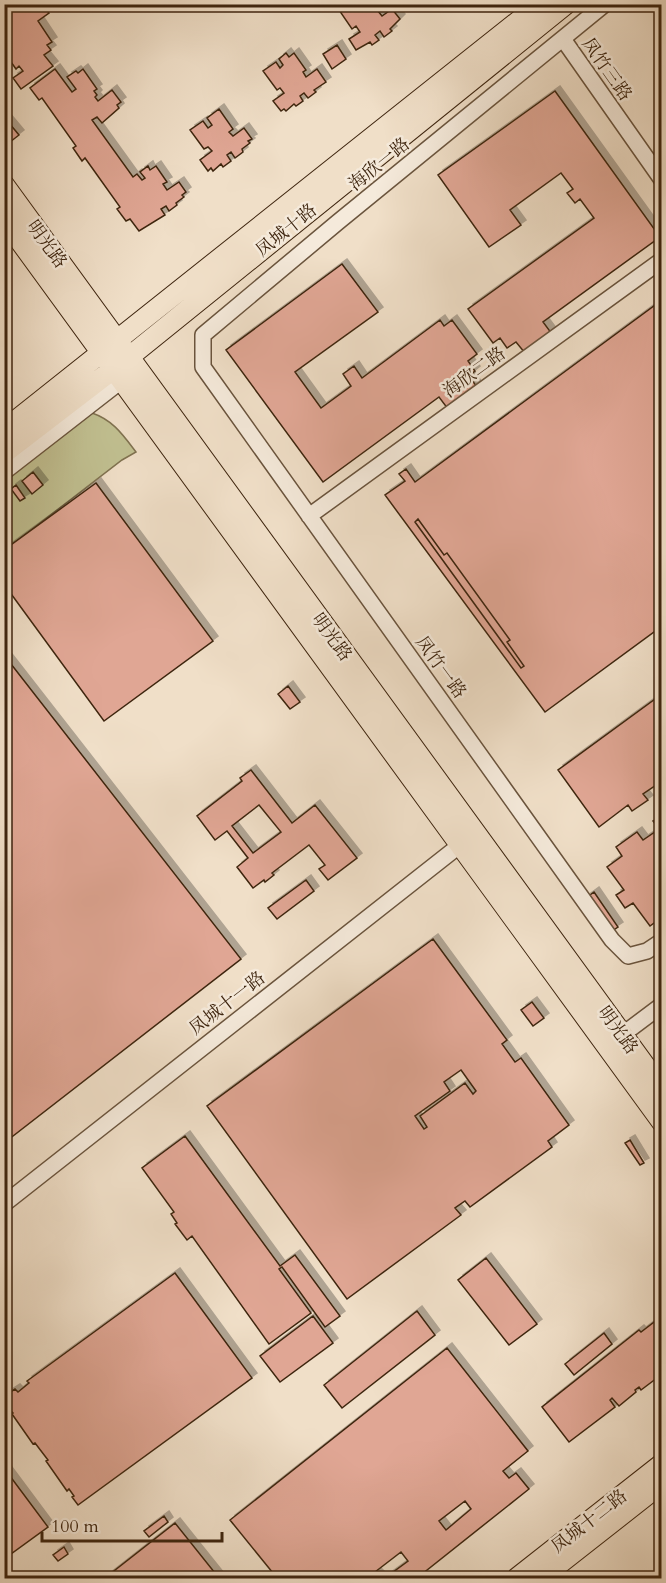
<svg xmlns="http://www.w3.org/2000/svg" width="666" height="1583" viewBox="0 0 666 1583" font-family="Cardo,'Noto Serif SC',serif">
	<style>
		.green { fill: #c1c091; stroke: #807250; stroke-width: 1.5 }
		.building { fill: #e0a694; stroke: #3e250f; stroke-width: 1.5; fill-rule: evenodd; filter: url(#shadow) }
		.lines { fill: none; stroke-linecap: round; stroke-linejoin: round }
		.minor-casing { stroke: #6a543d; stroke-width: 18 }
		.major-casing { stroke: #3e250f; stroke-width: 22 }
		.minor { stroke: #f5eadb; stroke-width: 15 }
		.major { stroke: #f0dfc8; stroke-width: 20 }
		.labels { text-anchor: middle; stroke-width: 5; stroke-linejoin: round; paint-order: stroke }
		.street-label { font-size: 18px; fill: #3e250f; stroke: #f5eadb }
	</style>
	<defs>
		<filter id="shadow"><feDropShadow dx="5" dy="-5" stdDeviation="0" flood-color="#0004"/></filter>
	</defs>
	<rect width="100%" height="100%" fill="#f0dfc8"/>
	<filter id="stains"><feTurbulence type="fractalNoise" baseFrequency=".00333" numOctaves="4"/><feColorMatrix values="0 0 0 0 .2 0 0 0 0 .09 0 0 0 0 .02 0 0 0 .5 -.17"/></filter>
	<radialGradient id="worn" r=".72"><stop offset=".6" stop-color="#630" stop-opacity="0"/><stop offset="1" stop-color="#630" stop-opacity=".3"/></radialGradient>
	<path class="green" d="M92 413C113 420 123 435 136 452L122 460 5 550V475L84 415Z"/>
	<path class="building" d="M4 4H47L44 6 49 13 38 21 52 42 47 45 51 50 44 55 53 66 21 89 13 78 23 71 19 66 16 69 6 55 9 53 4 47Z
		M346 4H354L356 7 359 4H378L380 8 377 10 382 16 392 9 400 19 390 29 392 31 384 37 380 31 375 35 379 40 372 45 370 42 356 50 349 39 360 32 356 26 352 29 339 10Z
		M337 45 346 59 332 69 323 54Z
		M286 53 289 57 294 53 306 70 303 72 306 77 317 69 326 82 314 90 316 92 308 98 304 93 300 96 303 101 296 106 294 104 286 111 284 109 281 111 273 101 284 93 280 88 277 90 263 71 276 62 280 68 283 65 279 59Z
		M55 69 72 92 76 89 67 77 76 71 78 73 83 69 97 89 94 91 97 95 95 97 98 101 112 90 121 102 117 105 119 108 102 123 97 117 92 120 133 177 137 174 142 180 145 178 140 172 148 166 150 170 156 166 167 182 163 184 167 190 179 182 186 192 182 195 184 197 176 203 177 205 169 211 166 206 161 209 165 215 139 231 130 219 126 221 117 209 120 207 85 158 82 161 73 148 76 146 42 98 39 100 30 88Z
		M555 91 660 237 543 322 552 334 525 353 516 342 507 348 500 338 493 343 468 309 594 218 580 199 575 203 567 193 573 189 561 173 510 210 521 225 489 247 438 175Z
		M219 109 233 129 229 132 233 136 244 128 252 139 248 141 250 143 242 149 243 152 235 158 231 152 227 155 231 161 223 167 221 164 213 171 211 168 208 171 200 160 212 151 208 147 204 149 190 130 203 121 208 128 212 125 207 118Z
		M4 117 19 135 10 142 4 134Z
		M342 264 378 312 295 372 321 408 351 386 343 374 354 366 362 378 440 320 444 326 452 320 477 354 468 361 475 371 469 376 477 387 448 409 439 397 323 482 226 350Z
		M662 300V626L545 712 385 495 405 481 399 474 406 469 415 482ZM418 519 444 555 447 553 510 640 507 642 524 666 521 668 415 522Z
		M33 472 43 485 32 494 22 481Z
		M96 483 213 641 104 721 9 591 7 592 4 589V550Z
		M16 485 25 498 20 501 11 489Z
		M418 519 444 555 447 553 510 640 507 642 524 666 521 668 415 522Z
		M4 655 241 959 4 1143Z
		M288 686 300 702 290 709 278 694Z
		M662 694V781L643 794 648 800 632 811 628 805 599 827 558 770Z
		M251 770 292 823 315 805 357 858 328 880 319 869 325 865 309 845 272 873 274 875 265 882 264 880 253 888 237 867 248 858 227 831 215 840 197 816 242 781 240 778ZM259 805 281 832 253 853 232 826Z
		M662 816V917L650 926 633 903 625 908 616 895 624 890 607 867 622 856 616 847 637 832 643 840 659 829 653 821Z
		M306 880 314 891 277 919 268 908Z
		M594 892 618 927 609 933 586 898Z
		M433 939 507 1040 502 1044 515 1062 521 1058 569 1125 548 1141 552 1147 470 1207 465 1201 455 1208 461 1215 347 1299 207 1106ZM461 1070 476 1091 473 1094 465 1083 420 1116 427 1127 424 1129 415 1116 450 1091 444 1082Z
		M532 1002 544 1018 533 1026 521 1010Z
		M185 1136 280 1266 295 1255 340 1316 325 1327 282 1267 279 1269 311 1313 269 1344 192 1236 187 1240 175 1224 177 1223 171 1214 174 1212 142 1168Z
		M630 1140 644 1163 640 1165 625 1143Z
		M486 1258 537 1324 509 1345 458 1280Z
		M175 1273 252 1378 78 1505 72 1497 74 1496 69 1489 67 1491 46 1461 48 1460 35 1443 33 1444 12 1414 13 1413 4 1404V1396L15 1389 18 1392 29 1383 27 1381Z
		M417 1311 435 1335 342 1408 324 1385Z
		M313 1316 333 1343 280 1382 260 1356Z
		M662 1316V1384L657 1378 641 1390 639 1387 635 1390 636 1392 619 1406 612 1398 610 1400 615 1407 569 1442 542 1407 639 1330 641 1332Z
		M604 1333 612 1344 574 1375 565 1364Z
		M447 1348 528 1451 503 1471 509 1478 516 1473 529 1489 417 1578H385L408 1561 401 1552 375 1572 381 1578H277L230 1520ZM465 1501 471 1509 446 1530 439 1521Z
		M4 1468 48 1527 4 1559Z
		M164 1516 168 1522 149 1537 144 1531Z
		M175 1523 219 1578H105Z
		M64 1547 68 1554 58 1561 53 1555Z"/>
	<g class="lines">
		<g class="minor-casing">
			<path id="minor" d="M605 4 338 222 203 335V367L612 940 628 956 647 951 662 941
				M563 39 662 180
				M4 472 121 381
				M309 516 662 260
				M614 1041 662 1005
				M4 1204 469 838"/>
		</g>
		<g class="major-casing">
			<path id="major" d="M4 185 662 1089
				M4 219 662 1122
				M4 430 540 4
				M4 453 129 357 566 4
				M517 1578 662 1464
				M541 1578 662 1483"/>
		</g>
		<use href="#minor" class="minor"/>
		<use href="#major" class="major"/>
	</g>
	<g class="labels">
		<g class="street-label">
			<text transform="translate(607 69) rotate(55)" y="6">凤竹三路</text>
			<text transform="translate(379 164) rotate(-39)" y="6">海欣一路</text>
			<text transform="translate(286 230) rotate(-39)" y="6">凤城十路</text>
			<text transform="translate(47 244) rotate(54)" y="6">明光路</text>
			<text transform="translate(474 372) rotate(-36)" y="6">海欣二路</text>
			<text transform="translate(332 637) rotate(54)" y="6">明光路</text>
			<text transform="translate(441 667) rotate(54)" y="6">凤竹一路</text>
			<text transform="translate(227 1003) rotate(-38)" y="6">凤城十一路</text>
			<text transform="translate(618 1030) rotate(54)" y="6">明光路</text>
			<text transform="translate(589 1521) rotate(-38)" y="6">凤城十二路</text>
		</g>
	</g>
	<rect width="666" height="1583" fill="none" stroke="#f0dfc8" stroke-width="24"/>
	<rect x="6" y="6" width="654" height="1571" fill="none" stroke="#3e250f" stroke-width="3"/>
	<rect x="12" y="12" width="642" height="1559" fill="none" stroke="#3e250f" stroke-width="1.5"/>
	<path d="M42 1532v9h180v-9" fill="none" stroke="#3e250f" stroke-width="3"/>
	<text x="51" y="1532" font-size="18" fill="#3e250f" stroke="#f5eadb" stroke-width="4.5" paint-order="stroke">100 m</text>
	<rect width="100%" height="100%" filter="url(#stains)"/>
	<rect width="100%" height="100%" fill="url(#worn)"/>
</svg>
